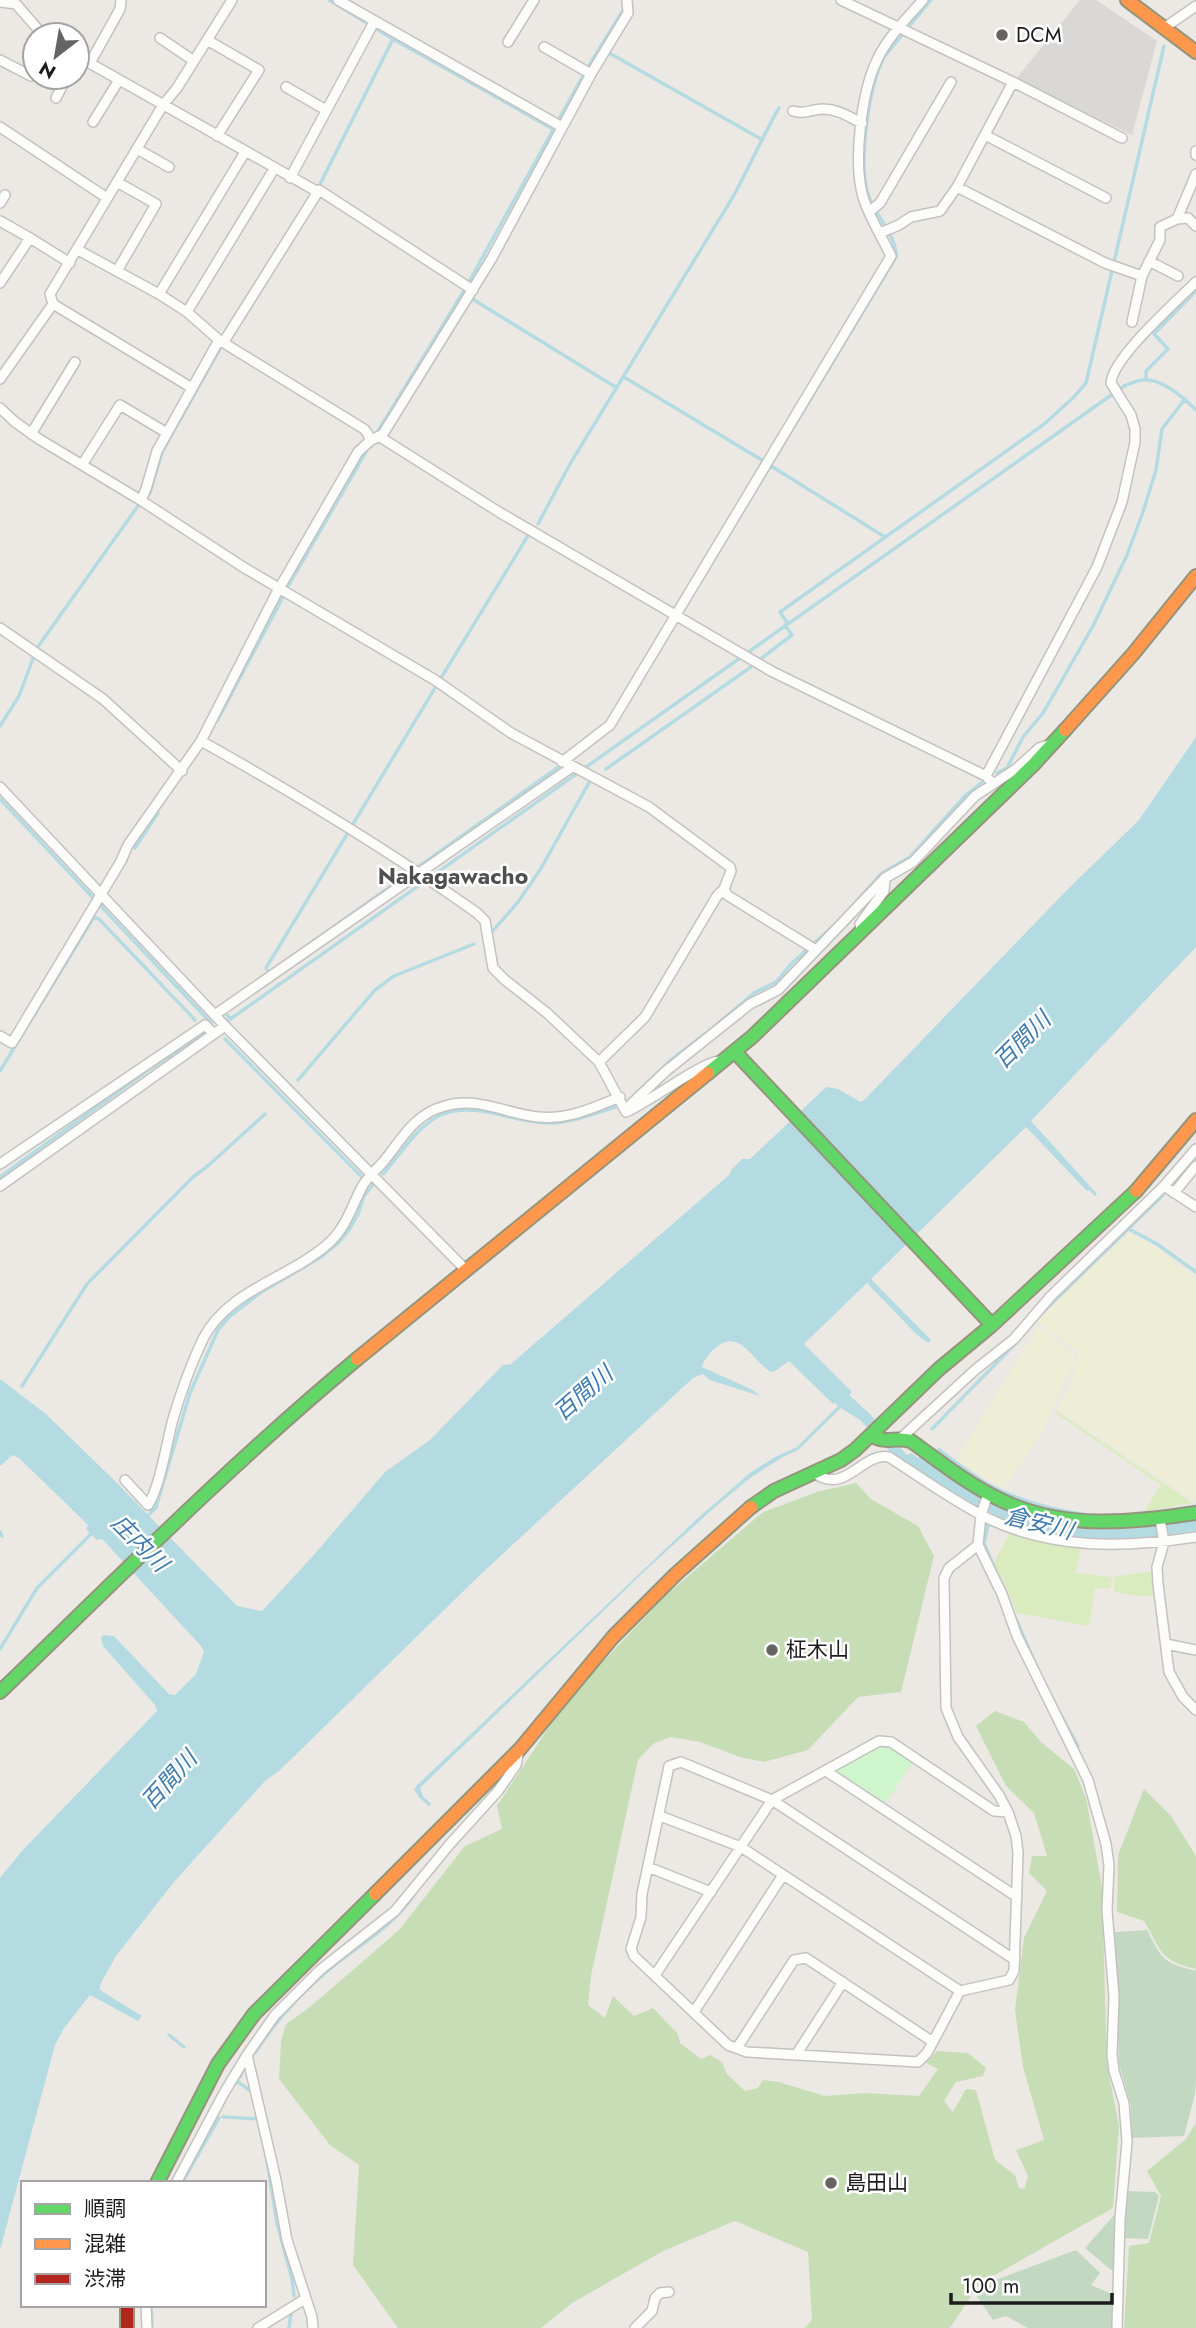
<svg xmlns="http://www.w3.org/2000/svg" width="1196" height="2328" viewBox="0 0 1196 2328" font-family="Jost,'Noto Sans JP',sans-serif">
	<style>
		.farmland { fill: #eeedd6 }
		.grass { fill: #daecbf }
		.forest { fill: #c7ddb6 }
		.cemetery { fill: #c2d8c1 }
		.park { fill: #cff5cd }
		.parking { fill: #dad8d6 }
		.water { fill: #b5dbe2 }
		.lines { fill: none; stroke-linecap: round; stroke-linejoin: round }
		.stream { stroke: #b5dbe2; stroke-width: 3.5 }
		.street-casing { stroke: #c4c2c0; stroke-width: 12 }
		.fast-casing { stroke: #95957c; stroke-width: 16 }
		.slow-casing { stroke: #95957c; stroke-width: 16 }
		.jam-casing { stroke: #95957c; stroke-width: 16 }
		.street { stroke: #fcfcfb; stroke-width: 9 }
		.fast { stroke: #63d668; stroke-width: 12 }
		.slow { stroke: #ff974d; stroke-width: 12 }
		.jam { stroke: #b3261e; stroke-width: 12 }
		.poi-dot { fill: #656462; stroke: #fff; stroke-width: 2.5 }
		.labels { text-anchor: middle; stroke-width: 5; stroke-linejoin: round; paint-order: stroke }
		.poi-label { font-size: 21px; fill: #1c1c1c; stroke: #fff; text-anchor: start }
		.neighbourhood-label { font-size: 23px; font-weight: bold; fill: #4f4f4f; stroke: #fff }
		.water-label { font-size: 23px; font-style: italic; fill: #3e7aad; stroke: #fff }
	</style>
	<rect width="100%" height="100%" fill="#ece9e4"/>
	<path class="farmland" d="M1130 1233 1156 1247 1196 1279V1497L1194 1501 1057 1409 1071 1383 1080 1353 1037 1322 1073 1284Z
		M1038 1327 1074 1354 1075 1361 1041 1433 1009 1481 1001 1488 956 1460Z"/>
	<path class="grass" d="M1056 1411 1193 1503 1147 1511 1145 1510 1161 1485 1055 1413Z
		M1010 1532 1051 1544 1081 1548 1076 1573 1112 1577 1111 1588 1095 1589 1089 1626 1016 1613 1009 1593 994 1563Z
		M1151 1571 1154 1596H1136L1114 1592V1577Z"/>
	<path class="forest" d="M856 1483 871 1499 918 1526 934 1556 901 1692 858 1697 808 1750 764 1762 740 1757 700 1742 670 1737 653 1744 638 1760 591 1976 588 2005 605 2018 613 1996 634 2016 653 2008 678 2034 680 2043 701 2059 710 2055 722 2062 727 2074 745 2091 758 2088 763 2080 779 2082 825 2096 865 2093 919 2096 938 2069 926 2063 937 2051 968 2053 986 2068 983 2076 956 2082 944 2101 953 2112 966 2089 976 2090 995 2160 1015 2175 1019 2188 1024 2189 1028 2176 1016 2150 1044 2140 1023 2067 1015 2010 1024 1938 1047 1891 1029 1873 1032 1856H1047L1034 1813 1006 1786 976 1726 995 1711 1024 1722 1041 1742 1074 1769 1086 1798 1102 1887 1107 2065 1119 2126 1113 2208 979 2284 950 2328H805L812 2320 808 2252 735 2221 663 2251 572 2303 541 2328H398L353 2265 359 2165 330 2145 279 2079 281 2041 286 2024 310 2007 399 1930 465 1846 502 1829 497 1806 566 1701 665 1596 763 1512 817 1492Z
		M1144 1789 1171 1816 1196 1856V1969C1160 1961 1161 1950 1144 1921L1117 1912 1118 1855Z
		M1196 2123V2328H1124L1129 2246 1149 2243 1161 2196 1147 2171 1186 2139Z"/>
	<path class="cemetery" d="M1147 1930C1162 1960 1164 1963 1196 1971V2082L1195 2094 1184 2136 1132 2138 1131 2105 1119 2064 1115 1932Z
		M1126 2191 1155 2192 1159 2196 1148 2239 1124 2238Z
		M1115 2214 1114 2269 1111 2270 1085 2248Z
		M1076 2250 1100 2273 1091 2285 1112 2294 1113 2328H1028L1006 2316 993 2320 976 2295 987 2283Z"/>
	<path class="park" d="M880 1746H889L913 1762 885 1804 839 1773V1768Z"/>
	<path class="parking" d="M1080 0H1096L1157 41 1132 135 1016 79Z"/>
	<path class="water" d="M1196 737V947L1031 1121 1097 1194 1095 1196 1089 1190 1087 1191 1026 1127 871 1279 931 1340 928 1343 917 1335 867 1283 804 1344 852 1392 849 1395 869 1413 907 1455 911 1453 918 1458 920 1456 929 1462 928 1464 931 1463 938 1467 937 1470C1001 1511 1049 1534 1127 1529 1151 1528 1173 1521 1196 1519V1531L1124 1540 1083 1539 1031 1531 987 1513 895 1457 860 1420 841 1408 798 1450 783 1457 750 1478 714 1508 648 1568 420 1788 423 1796 421 1798 414 1790 416 1786 698 1518 751 1472 775 1457 797 1447 838 1406 835 1403 833 1404 789 1361 775 1371 771 1372C754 1362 740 1329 718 1346 711 1351 704 1359 702 1367L753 1390 760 1396 710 1380 703 1374 693 1378 480 1575 280 1770 265 1781 174 1882 116 1956 100 1985V1990L142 2016 138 2021 90 1995 64 2028 55 2045 0 2250V1878L22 1851 157 1711 155 1705 103 1646 101 1638 103 1635 114 1636 169 1694 175 1695 196 1674 204 1652 201 1646 102 1539 97 1540 86 1529 88 1525 19 1458 13 1455 0 1466V1379L46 1414 113 1479 237 1606 262 1611 312 1557 385 1472 430 1440 503 1365 511 1364 729 1175 732 1169 742 1159H750L823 1090 827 1087 838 1089 861 1102 866 1098 1068 889 1139 820Z"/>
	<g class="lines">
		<path class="stream" d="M329 0 393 39 553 129
			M611 54 761 139
			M318 188 393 39
			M474 300 617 388
			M624 377 765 462
			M1146 380V371L1168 349 1154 334 1196 291
			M378 431 465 289 585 72 622 12
			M771 466 885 537
			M538 524 570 464 734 195C750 166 762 137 779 108
			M704 576 896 257C897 237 876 216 869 197 857 166 869 86 884 57L931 0
			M287 588 366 452
			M788 624 780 612 1043 425 1073 398 1086 383 1164 46
			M759 660 792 635 785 625
			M441 678 529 534
			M217 721 283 597
			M0 726 19 696 37 648 138 506 150 493 162 452 221 347
			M613 726 641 682
			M606 769 751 667
			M997 773 1007 768 1023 737 1043 713 1093 626 1127 555 1143 512 1156 470 1162 429 1185 399
			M0 799 211 1023
			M353 824 435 688
			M135 848 158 813
			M854 904 882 873 910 857 965 796 982 782
			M491 933 518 902 540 870 590 781
			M287 960 560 766
			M269 973 266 968 349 831
			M244 990 258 981
			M225 1013 231 1019
			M229 1020 1124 386C1130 384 1136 381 1141 380 1161 377 1183 397 1196 410
			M225 1039 364 1179
			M0 1071 94 917 99 919 195 1020
			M298 1080 375 990 394 976 474 944
			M627 1102 671 1060 709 1031 754 993 776 982 791 964 832 927
			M383 1174C400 1155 418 1124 443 1114 478 1101 513 1123 548 1123 571 1123 595 1113 616 1107
			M0 1177 151 1068 208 1032
			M1175 1182 1196 1157
			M1129 1229 1157 1244 1196 1272
			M1042 1313 1163 1195
			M22 1386 87 1284 193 1177 209 1165 265 1114
			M932 1429 1016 1343
			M939 1450C957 1463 976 1479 997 1489 1029 1504 1070 1515 1105 1516 1136 1516 1166 1511 1196 1506
			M145 1519 156 1507 190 1393 218 1330 229 1317 260 1293 321 1257 337 1244 349 1230 358 1214 364 1196 373 1185
			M989 1521 984 1543 1009 1602
			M0 1532 2 1536
			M1016 1619 1038 1670
			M0 1649 37 1588 92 1533
			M1057 1708 1078 1746
			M420 1796 429 1804
			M169 2035 184 2047
			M255 2053C276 2020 302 1992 331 1968 362 1943 394 1926 416 1892
			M240 2077 242 2073
			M238 2082 252 2092
			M223 2117 259 2119
			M267 2161 277 2223 292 2279 294 2296
			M182 2183 219 2118
			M151 2305 152 2328
			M289 2328 291 2313"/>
		<g class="street-casing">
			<path id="street" d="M338 0 562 127
				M841 0 1013 82
				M0 2 16 4 43 35
				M1164 28 1196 6
				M160 38 194 61
				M207 40 259 70 217 136
				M508 42 534 0
				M544 47 591 74
				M77 56 318 192
				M0 60 31 76 35 69
				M90 63 120 9 121 0
				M286 87 326 110
				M56 98 67 77
				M793 111C805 115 812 109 823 109 838 109 849 117 862 123
				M93 122 119 80
				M0 127 107 198
				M985 135 1106 198
				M137 149 169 167
				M1196 151V155
				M290 178 374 22
				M957 187 1013 82 1122 138
				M0 203 5 195
				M869 212 880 203 951 82
				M1177 219 1188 218 1196 226
				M0 221 30 238
				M880 233 899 225 911 217 940 211 957 187 1105 263 1142 276 1160 240V227L1177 219 1196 174
				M78 250 159 294 187 312 219 340 364 429 368 434 370 441
				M1149 261 1178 276
				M117 271 156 204 117 182
				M0 283 30 238 70 263
				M159 294 245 152
				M187 312 274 169
				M1132 322 1142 276
				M223 343 319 190 473 290
				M0 379 53 304
				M192 388 53 304 50 294 163 105 177 88 232 0
				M0 408 15 422 39 439 142 501 243 567 435 680 511 733 649 807 730 867 731 871 724 889 727 895 816 950
				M31 434 75 362
				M380 437 499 512 771 671 986 776 993 784
				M82 465 120 405 167 433
				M141 500 146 489 157 451 219 340
				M0 628 103 699 182 771
				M201 741C296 794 388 850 477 913L485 921 493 968 505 980 547 1013 599 1062 626 1112C648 1103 705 1060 720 1061
				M562 762 610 725 891 256C882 237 869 217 863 197 853 163 861 93 877 60 887 38 907 18 923 0
				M986 776 1097 567 1122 502 1135 442V429L1131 415 1111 383C1113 357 1176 302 1196 282
				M0 787 225 1026 465 1269
				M861 931 860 924 884 891 885 878
				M216 1014 572 767
				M0 1036 12 1043 121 861 128 845 201 741 276 594 358 452 370 441 383 434 492 258 591 74 628 13 627 0
				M599 1062 645 1017 717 896 724 889
				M626 1109 666 1071 750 1004 778 990 885 878 913 862 975 796 1016 769 1039 748 1051 744
				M0 1164 205 1025 214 1034
				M0 1186 225 1026
				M1164 1186 1196 1207
				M1174 1193 1196 1166
				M901 1438 975 1370 1014 1339 1051 1296 1164 1186 1196 1149
				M813 1472C845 1497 861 1452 889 1457 920 1477 952 1500 985 1517 1052 1550 1124 1548 1196 1537
				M125 1480 148 1505C160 1487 167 1441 173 1419 181 1392 191 1364 203 1339 229 1288 293 1278 332 1240 347 1225 353 1203 363 1185 368 1177 377 1169 384 1161 402 1139 414 1114 445 1106 477 1096 507 1114 538 1117 568 1120 593 1108 620 1097
				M988 1494 981 1515 978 1545 1002 1594 1017 1636 1088 1780 1106 1844 1109 1865 1107 1910 1114 1997 1112 2055 1114 2071 1124 2103 1127 2142 1120 2219 1117 2328
				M1160 1519 1164 1542 1157 1567 1158 1584 1169 1672 1183 1697 1196 1710
				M1166 1644 1196 1650
				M826 1771 1017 1897
				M660 1816 741 1847 960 1991 1009 1980 1014 1971 1018 1853 1016 1836 1008 1812 999 1795 958 1737 946 1708 944 1578 949 1568 978 1545
				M648 1867 711 1892
				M655 1975 772 1800 879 1741 891 1742 994 1811 1008 1812
				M960 1991 927 2053 918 2062 747 2052 728 2045 634 1956 631 1949 641 1917 642 1894 669 1766 681 1762 772 1800 1015 1960
				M694 2012 783 1875
				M737 2048 794 1960 806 1958 933 2042
				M247 2055 276 2180 287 2240 312 2317 313 2328
				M796 2055 843 1982
				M176 2183 224 2093 247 2055 275 2015 320 1970 395 1911 450 1844 498 1791 516 1765 519 1750
				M146 2305 147 2328
				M258 2328 305 2299
				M635 2328 652 2311 655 2298 660 2293 669 2292"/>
		</g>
		<g class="fast-casing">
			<path id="fast" d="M735 1052 992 1325
				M708 1073 752 1037 1033 765 1065 730
				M871 1435C888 1445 893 1436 911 1441 940 1462 969 1485 1001 1500 1063 1530 1130 1523 1196 1513
				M751 1507 774 1491 841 1460 855 1450 939 1369 992 1325 1136 1191
				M0 1692C117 1579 232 1463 357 1359
				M157 2183 218 2064 254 2014 375 1894"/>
		</g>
		<g class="slow-casing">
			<path id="slow" d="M1127 0 1196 52
				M1065 730 1133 654 1196 576
				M1136 1191 1196 1120
				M357 1359 708 1073
				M375 1894 520 1749 613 1637 676 1574 751 1507"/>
		</g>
		<g class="jam-casing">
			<path id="jam" d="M127 2305V2328"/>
		</g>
		<use href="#street" class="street"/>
		<use href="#fast" class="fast"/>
		<use href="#slow" class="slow"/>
		<use href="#jam" class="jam"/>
	</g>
	<g class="poi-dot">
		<circle cx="1002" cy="35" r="7"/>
		<circle cx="772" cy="1650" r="7"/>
		<circle cx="831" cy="2183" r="7"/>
	</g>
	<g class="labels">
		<g class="poi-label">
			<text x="1016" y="42">DCM</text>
			<text x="786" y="1657">柾木山</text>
			<text x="845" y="2190">島田山</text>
		</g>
		<g class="neighbourhood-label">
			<text x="453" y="884">Nakagawacho</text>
		</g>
		<g class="water-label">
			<text transform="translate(1022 1040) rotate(-45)" y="8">百間川</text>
			<text transform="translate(583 1393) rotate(-41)" y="8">百間川</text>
			<text transform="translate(1039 1523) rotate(14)" y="8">倉安川</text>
			<text transform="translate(140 1543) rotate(45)" y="8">庄内川</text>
			<text transform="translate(169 1780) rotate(-48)" y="8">百間川</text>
		</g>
	</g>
	<rect x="21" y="2181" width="245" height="126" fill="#ffffff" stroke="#a4a4a4" stroke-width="2"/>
	<rect x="35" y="2204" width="35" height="10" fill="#63d668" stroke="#a4a4a4" stroke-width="2"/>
	<text x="84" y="2216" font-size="21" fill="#1c1c1c">順調</text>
	<rect x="35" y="2239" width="35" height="10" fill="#ff974d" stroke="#a4a4a4" stroke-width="2"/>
	<text x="84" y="2251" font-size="21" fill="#1c1c1c">混雑</text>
	<rect x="35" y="2274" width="35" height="10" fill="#b3261e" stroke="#a4a4a4" stroke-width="2"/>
	<text x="84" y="2286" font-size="21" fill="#1c1c1c">渋滞</text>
	<g transform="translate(56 56) rotate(211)"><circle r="33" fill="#ffffff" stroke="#a4a4a4" stroke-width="2"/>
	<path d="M0-5L12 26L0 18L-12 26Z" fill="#656462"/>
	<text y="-10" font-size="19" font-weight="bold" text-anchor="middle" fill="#1c1c1c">N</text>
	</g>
	<path d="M951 2293v10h161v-10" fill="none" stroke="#1c1c1c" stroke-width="3.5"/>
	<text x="962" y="2293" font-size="21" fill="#1c1c1c" stroke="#ffffff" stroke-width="5" paint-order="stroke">100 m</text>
</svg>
